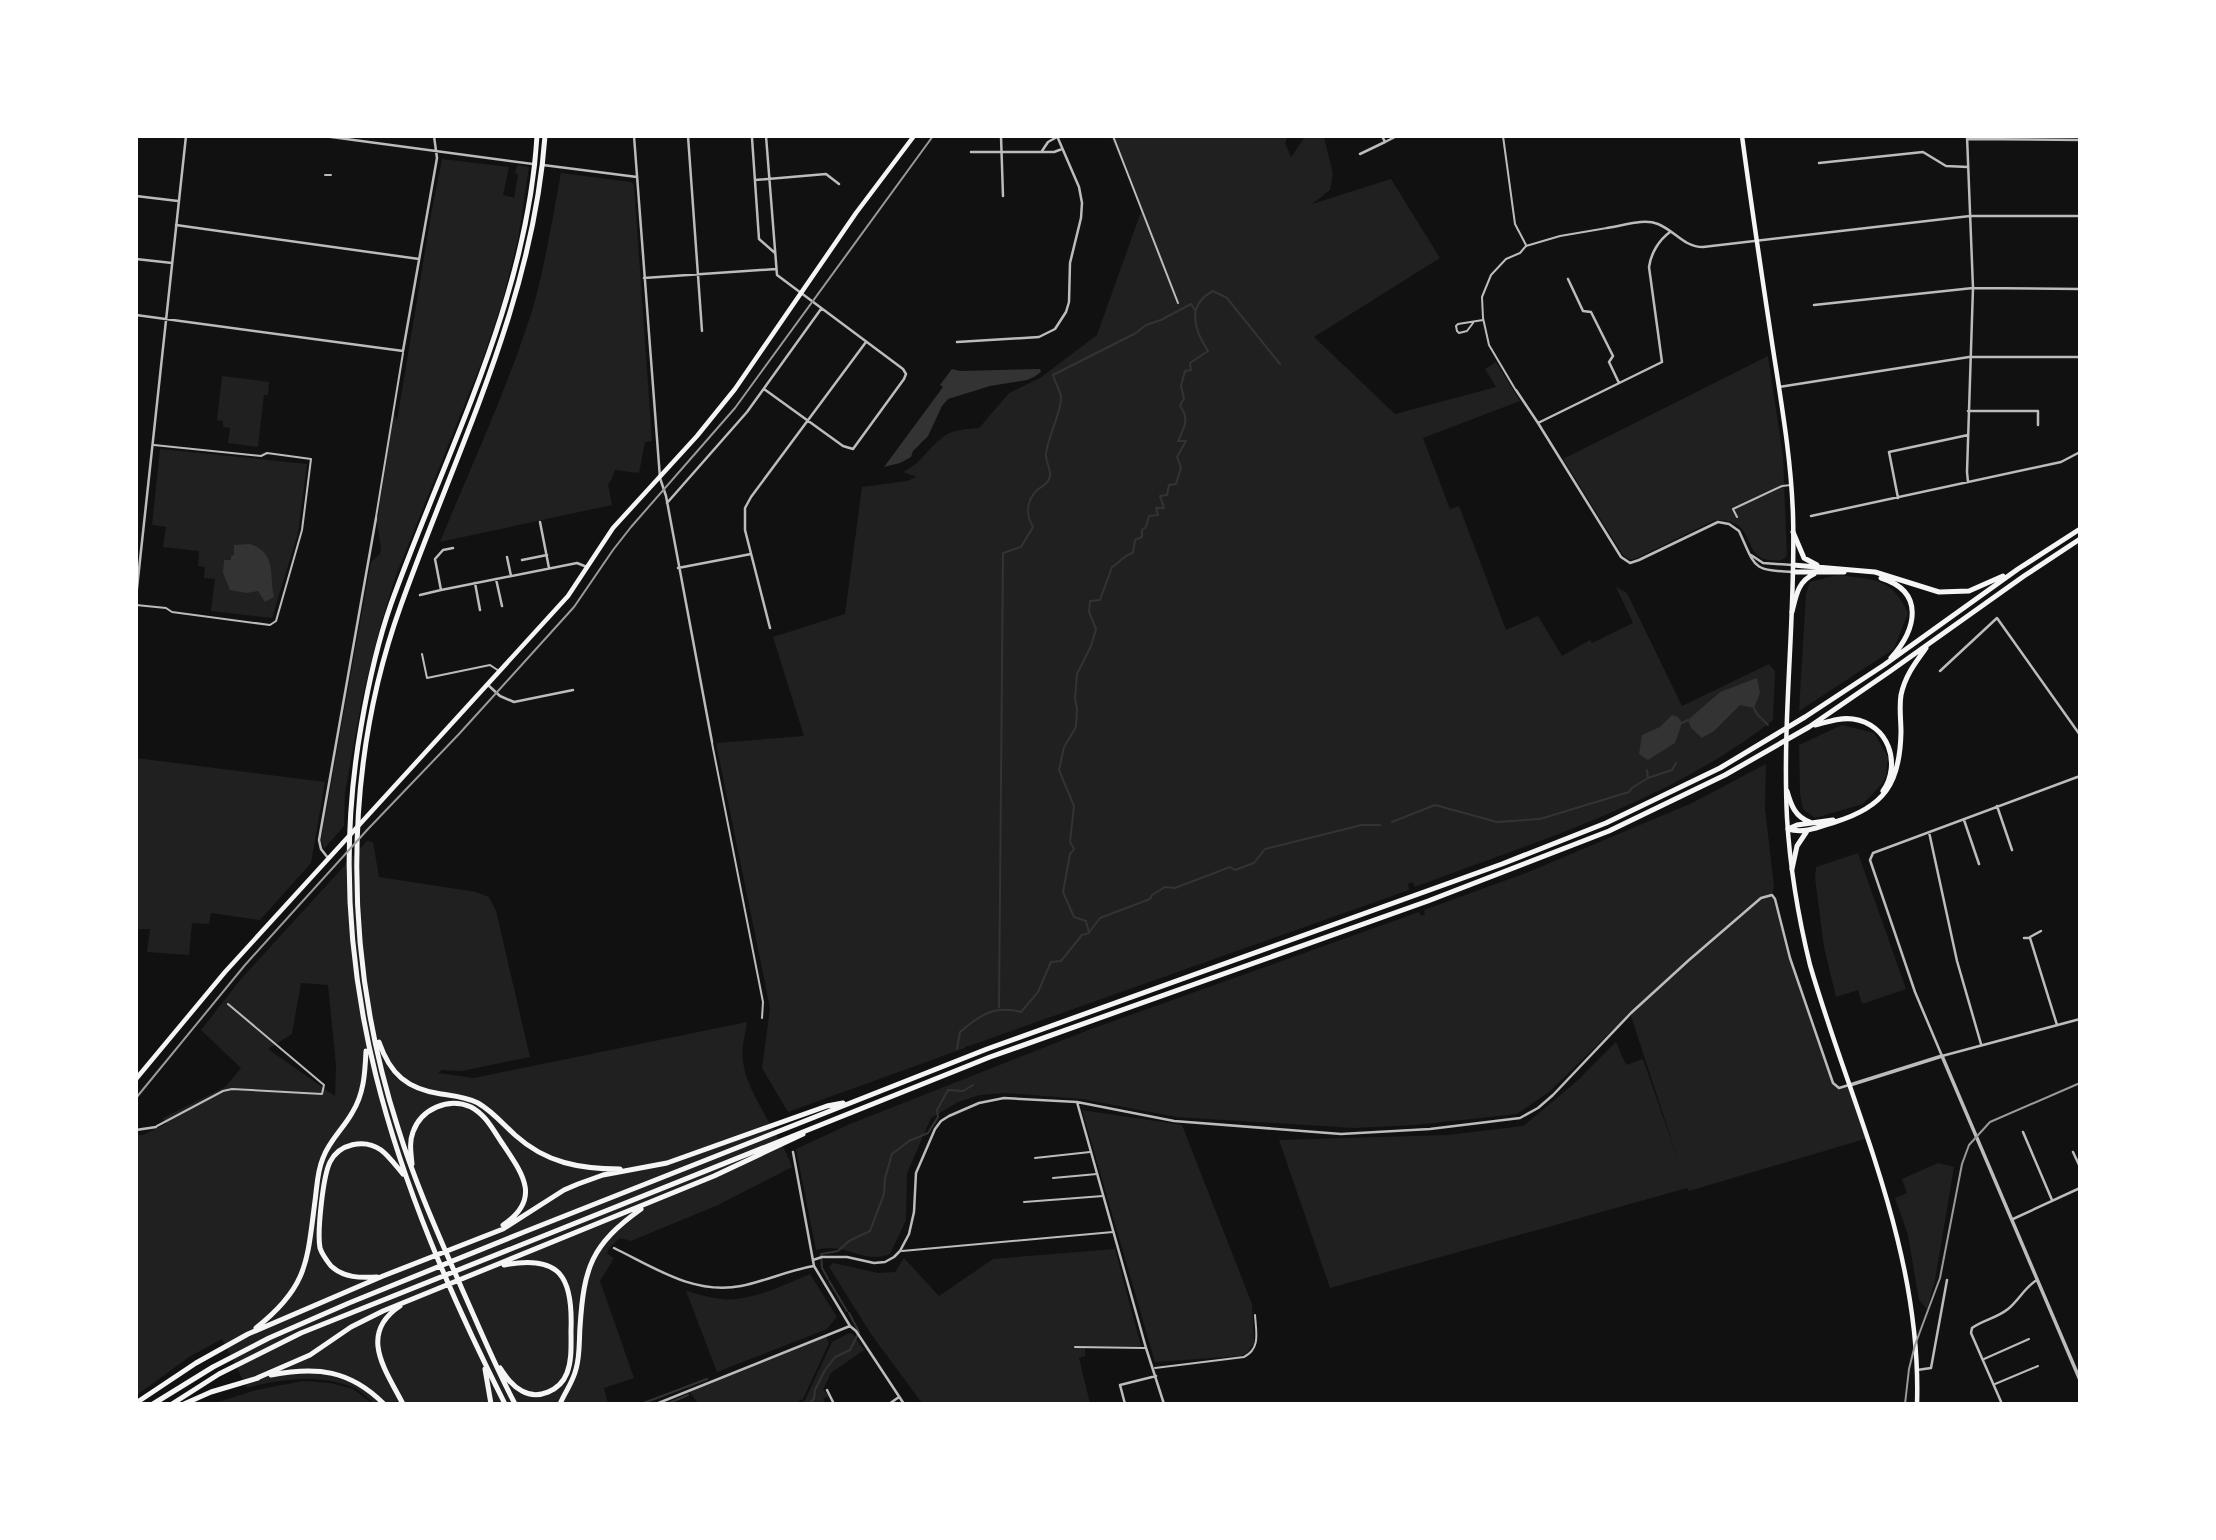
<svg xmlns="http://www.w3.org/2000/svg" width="2216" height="1540" viewBox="0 0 2216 1540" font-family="'Varela Round',sans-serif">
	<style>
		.green { fill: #202020; fill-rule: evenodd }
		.water { fill: #333 }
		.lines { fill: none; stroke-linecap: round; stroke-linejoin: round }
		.stream { stroke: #333; stroke-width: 2 }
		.service { stroke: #bcbcbc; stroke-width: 2 }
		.minor { stroke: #bcbcbc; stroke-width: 2.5 }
		.tertiary { stroke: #bcbcbc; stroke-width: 3.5 }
		.secondary { stroke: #f5f5f5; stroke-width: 4.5 }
		.trunk { stroke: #f5f5f5; stroke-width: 5 }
		.tram { stroke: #9a9a9a; stroke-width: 2 }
	</style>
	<rect width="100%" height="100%" fill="#111"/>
	<path class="green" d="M1111 137H1287L1285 143 1291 157 1305 137H1324L1333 174 1330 190 1312 204 1391 179 1440 258 1314 337 1395 414 1496 387 1485 369 1496 362 1520 401 1423 438 1450 509 1459 506 1506 630 1538 616 1562 656 1590 640 1592 643 1633 623 1616 587 1627 593 1682 706 1769 664 1775 671 1773 720C1673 800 1535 842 1415 887L1413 882 1408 884 1409 890 969 1046H965V1048L788 1112 762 1068 770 1008 716 743 804 736 773 637 845 614 862 487 907 481 916 477 903 472C921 464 930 445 946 435 956 429 968 429 979 428L1009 393 1040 378 1097 335 1142 209Z
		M442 159 509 167 503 195 514 198 518 175 515 172 518 165 529 167 518 239 501 306 482 361 395 578 380 627 362 698 345 793 344 826 324 849 321 839 371 562 380 554 381 548 377 522 394 413 397 421 432 209Z
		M561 173 631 182 634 185 652 441 645 442 639 473 615 470 611 481 608 484 612 505 440 542C471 466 506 392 531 314 545 268 552 220 561 173Z
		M1768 356 1783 457 1787 556C1782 561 1779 561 1771 560 1751 559 1752 542 1742 529 1735 521 1724 520 1715 520L1637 558 1630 560 1623 555 1563 459Z
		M222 376 269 382 268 395H264L258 447 228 443 230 428 223 427V421L217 420Z
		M160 449 307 464 298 533 272 618 211 611 215 579 204 578 205 567 198 566 199 551 163 547 166 527 152 525Z
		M1837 575C1873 580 1891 576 1908 613L1894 649 1799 711 1806 594 1810 582Z
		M1842 725 1874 733 1888 757 1886 776 1881 785 1863 804 1815 818 1803 809 1800 793 1799 745Z
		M136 758 325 782 311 863 260 920 211 913 209 924 192 923 189 955 147 952 150 929H137Z
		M1766 764 1765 808 1774 887 1772 895 1790 958 1833 1083 1839 1088 1850 1085 1868 1138 1689 1191 1687 1188 1330 1288 1279 1140 1447 1135 1523 1126 1576 1082 1616 1042 1626 1065 1643 1059 1680 1166 1630 1013 1549 1092 1517 1114 1416 1125 1354 1128 1176 1117 1082 1099 1005 1093 980 1095 958 1102 931 1118 907 1173 906 1220 890 1254C863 1265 845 1241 816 1250L796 1149 850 1124 1091 1029 1419 912 1421 916 1425 914 1424 910 1526 873 1692 803Z
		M367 841 373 842 379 877 476 892 489 897 496 911 530 1057 462 1071 442 1070 438 1073 474 1078 747 1022C745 1035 741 1049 743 1061 747 1096 780 1132 792 1167L718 1205 631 1241 620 1238 609 1248 607 1254 614 1258 600 1281 634 1378 604 1388 608 1403H374C367 1398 360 1390 352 1387 319 1374 279 1379 247 1388L222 1339 189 1357 137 1395V1135H143L166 1124 163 1118 225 1087 241 1068 201 1030 241 979ZM301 983 328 985 336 1065 335 1096 268 1049 292 1034Z
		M1858 853 1906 989 1862 1004 1858 990 1836 997 1824 947 1815 878 1816 867Z
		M1082 1110 1182 1125 1252 1304 1254 1343 1247 1353 1240 1356 1155 1362Z
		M1938 1163 1954 1167 1935 1280 1927 1309 1919 1300 1908 1235 1895 1198 1907 1193 1902 1179Z
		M1115 1249 1141 1346 1085 1347V1356L1079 1358 1090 1403H922L871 1334 829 1267 833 1263 878 1273 895 1272 904 1258 939 1296 993 1259Z
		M810 1274 837 1317 827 1329 717 1372 686 1291C702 1295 719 1301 736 1299 761 1296 787 1284 810 1274Z
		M849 1333 853 1334 864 1350 831 1373 823 1390 829 1396 823 1399 825 1403 800 1404 805 1400 832 1342Z
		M826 1336 829 1343 803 1399 796 1403H698L689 1391Z
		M303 1381 330 1383 353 1389 372 1403H215L256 1390Z"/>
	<path class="water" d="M952 369 960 371 1040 369 1041 372 1034 377 1027 380 990 386 948 399 942 406 928 436 913 451 911 457 900 463 884 467 943 387 940 385Z
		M250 544C277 553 269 575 274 597L265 602 258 591 247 593 230 590 223 573 224 560H231V556L234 555V545Z
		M1757 678 1760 693 1754 708 1740 705 1714 731 1702 738 1691 728 1688 720 1720 692Z
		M1672 715 1678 717 1682 723 1675 743 1648 760 1639 754 1642 735 1660 727Z"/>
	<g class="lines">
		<path class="stream" d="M1754 708 1757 714 1768 725
			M1682 723 1688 720
			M1648 778 1672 770 1676 763
			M1392 822 1435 805 1497 822 1540 819 1629 792 1632 788 1648 778 1647 770
			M1090 931 1100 918 1150 899 1152 895 1165 887 1175 888 1230 867 1235 870 1254 863 1265 849 1362 825H1380
			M999 1007 1003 553 1021 547 1033 527C1026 515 1026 502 1036 491 1039 488 1046 485 1048 481 1054 472 1045 463 1046 454 1047 439 1063 408 1061 396 1059 389 1055 382 1053 375L1136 333 1146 325 1161 320 1191 304 1195 310
			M957 1049 960 1032C980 1015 994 1005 1021 1012L1038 992 1051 962 1061 961 1082 935 1089 933 1086 921 1074 917 1063 892 1070 854 1074 849 1070 842 1074 806 1059 770 1064 747 1076 727 1077 708 1075 699 1077 674 1091 646 1096 629 1089 612 1090 601 1100 600 1112 567C1120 563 1123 555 1133 553L1135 540 1142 537V530L1146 527 1149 516 1158 515 1156 508H1164L1160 496 1167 495 1169 485 1176 484 1181 468 1177 457 1186 441H1178C1184 428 1190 419 1180 406L1184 398 1181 386 1185 371 1191 370 1190 363 1208 351C1194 330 1186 305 1213 291L1227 298 1280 364
			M828 1279 822 1268 821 1254 838 1251 849 1241 870 1231 884 1194 885 1178 892 1154 909 1141 928 1133 938 1117 937 1110 948 1090 963 1091 973 1085
			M829 1281 847 1311
			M641 1404 707 1379
			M667 1404 688 1395
			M808 1404 814 1399 815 1390 825 1370 835 1357 850 1350 859 1332 849 1313"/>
		<path class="service" d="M1113 136 1178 303
			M1503 136 1515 224 1526 245
			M325 175H331
			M1473 323 1467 331 1459 333 1457 331 1456 326 1458 324 1483 320
			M1515 389 1489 345 1483 318 1482 297 1491 275 1506 259 1520 253 1526 246 1560 236 1607 228
			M376 517 403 353
			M1737 517 1733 509 1782 486 1791 485
			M136 605 166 608 172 612 270 625 276 621 302 530 311 459 267 453 261 456 154 445
			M422 654 427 678 490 665 499 671
			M712 743 763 1002 762 1018
			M157 1126 223 1091 232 1089 322 1094 324 1085 228 1004
			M1035 1158 1090 1152
			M1053 1178 1097 1174
			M1024 1202 1103 1196
			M902 1251 1113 1232
			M1075 1347 1145 1348
			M1984 1359 2029 1339
			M1155 1368 1244 1357C1261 1348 1256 1332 1255 1315
			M1995 1384 2038 1366"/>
		<path class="minor" d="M324 136 533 164
			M634 136 660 478 666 496 712 742
			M688 136 702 331
			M753 136 752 138 759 239 775 253
			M1001 136 1003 196
			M1382 136 1385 142 1397 136
			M1967 136 1973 288 1967 472 1968 482
			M1967 139 2080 140
			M1042 151 1048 142 1057 137
			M971 152H1054L1062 149
			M1360 154 1385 142
			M1819 163 1923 152 1946 166 1968 167
			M543 165 637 177
			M755 180 826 174 839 184
			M136 196 178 201
			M176 225 419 259
			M1607 228C1623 226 1643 218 1658 224 1675 231 1684 247 1703 247L1970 216H2080
			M136 259 172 263
			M644 278 776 269
			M1568 279 1583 311 1591 312 1613 356 1609 362 1619 383
			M1814 305 1973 288 2080 289
			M136 315 403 351 437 158 434 136
			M957 342 1039 337 1055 329 1066 312 1069 302 1070 263 1081 218 1082 203 1079 187 1057 136
			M1779 387 1969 357H2080
			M764 389 843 446 853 449 904 379 906 374 903 369 777 275 766 136
			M1516 390 1538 423 1621 557 1630 563 1639 560 1718 522 1729 524 1739 531C1756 568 1751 570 1793 572
			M1968 411H2038V425
			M1538 423 1662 362 1649 267C1651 253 1659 240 1670 232
			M1898 498 1889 452 1968 435
			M667 503 747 412 821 309
			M1811 516 2061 462 2080 452
			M540 522 549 568
			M453 548 443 550 435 559 441 590 577 563 587 567
			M1751 555 1763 563 1793 565
			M507 557 511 576
			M522 560 547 555
			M678 568 751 554
			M496 579 502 606
			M475 583 480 610
			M420 595 441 590
			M136 597 186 136
			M770 628 745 530V508L751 497 866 342
			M1940 671 1997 618 2080 735
			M488 685 500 696 514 702 573 690
			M2080 776 1873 853 1870 860 1915 992 1942 1056 2080 1019
			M1997 806 2012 850
			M1964 820 1979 864
			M1929 832 1957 961 1981 1044
			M328 858 321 849 319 840 376 518
			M2030 937 2041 931
			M2024 938H2030L2057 1025
			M1077 1102 1146 1348 1164 1404
			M136 1130 156 1127
			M2023 1132 2052 1200
			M793 1152 814 1266 850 1326 856 1331 904 1404
			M2073 1152 2080 1167
			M2013 1219 2080 1188
			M614 1248C655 1268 694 1295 741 1286 766 1281 789 1270 814 1266
			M813 1260 822 1257H847L874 1263 885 1262 894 1257 900 1251 909 1234 914 1212 916 1173 935 1129 941 1121 949 1116 979 1103 1004 1098 1077 1102 1174 1121 1341 1134 1430 1129 1520 1118 1538 1108 1553 1095 1631 1013 1689 960 1761 898 1772 895 1775 899 1790 958 1833 1083 1839 1088 1849 1085
			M1917 1370 1931 1368 1947 1280
			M827 1390 834 1404
			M656 1404 850 1326
			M889 1404 899 1397
			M1125 1404 1120 1385 1156 1376
			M2002 1404 1971 1333 1972 1328C1983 1320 1997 1318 2008 1309 2019 1300 2025 1287 2037 1280"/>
		<path class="tertiary" d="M1850 1085 1942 1056 2080 1380"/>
		<path class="secondary" d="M1742 136C1751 203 1761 270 1771 336 1780 396 1791 455 1793 515 1796 616 1782 717 1787 818 1790 868 1798 916 1810 965 1852 1109 1922 1249 1917 1404
			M136 1079 225 972 568 596 613 528 697 436 735 389 856 213 914 136"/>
		<path class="trunk" d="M1793 532 1804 558 1817 565
			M1793 565 1875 572 1939 592 1969 591 2003 576
			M1793 572H1844
			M1881 578C1926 592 1916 630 1891 658
			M1792 612C1796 596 1798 581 1814 574
			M1815 725C1827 722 1840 717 1853 719 1888 724 1902 763 1883 791
			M1787 791C1791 805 1795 817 1810 822
			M1788 829C1804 834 1819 827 1835 822 1884 807 1900 784 1901 732 1901 720 1899 707 1901 695 1905 676 1915 663 1926 648
			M1788 829 1797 825 1833 820
			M1792 869 1797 846 1807 831
			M379 1042C390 1074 407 1089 441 1094 454 1096 466 1097 478 1103 492 1111 503 1124 515 1135 546 1163 580 1169 620 1169
			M412 1164C411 1153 409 1142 413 1132 421 1109 448 1097 471 1107 486 1115 493 1130 502 1143 523 1174 542 1199 503 1225
			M377 1277C360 1278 344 1278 331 1266 327 1261 322 1254 320 1248 317 1232 323 1176 330 1162 339 1144 364 1138 381 1150 389 1156 396 1166 403 1174
			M400 1306C358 1334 385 1369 403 1404
			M256 1328C308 1287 307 1262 315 1201 317 1187 317 1172 323 1158 329 1141 343 1129 352 1113 364 1094 365 1073 366 1051
			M500 1368C506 1377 512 1386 522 1391 538 1400 560 1391 567 1373 572 1360 571 1345 571 1330 573 1278 561 1254 504 1265
			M485 1369 491 1404
			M271 1375C317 1366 350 1370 384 1404
			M257 1378 310 1355 351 1327 383 1311 714 1176 803 1134
			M136 1403 196 1363 248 1334 383 1276 503 1229 564 1190 578 1184 603 1175 667 1163 827 1106 843 1103
			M153 1404 213 1367 269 1338 349 1303 524 1232 987 1049 1502 864 1606 823 1720 768 1805 717 1884 665 2018 569 2080 529
			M172 1404 219 1374 301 1333 990 1057 1428 901 1609 831 1725 775 1809 727 1889 672 2024 576 2080 539
			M184 1404 211 1392 258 1378
			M505 1404C396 1187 318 972 361 727 368 686 377 644 391 604 446 451 527 302 537 136
			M515 1404C495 1366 479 1327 462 1289 439 1236 415 1183 398 1128 344 961 341 771 401 605 456 451 533 302 545 136
			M560 1404C565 1392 573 1382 576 1369 580 1356 579 1341 580 1327 584 1267 591 1245 641 1209"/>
		<path class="tram" d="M136 1098 245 965 368 829 459 734 574 607 613 550 631 527 735 408 933 136
			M1905 1404 1909 1369 1915 1345 1940 1278 1962 1164 1969 1145 1990 1122 2080 1083"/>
	</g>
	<rect width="2216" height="1540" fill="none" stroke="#ffffff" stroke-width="276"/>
</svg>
